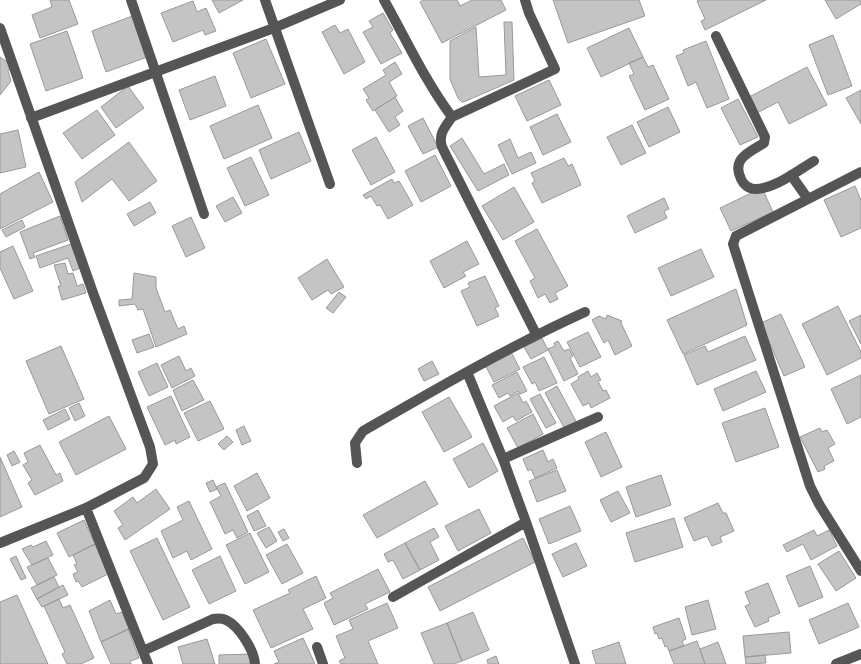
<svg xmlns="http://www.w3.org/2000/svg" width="861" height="664" viewBox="0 0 861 664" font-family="Montserrat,sans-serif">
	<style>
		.building { fill: #c4c4c4; stroke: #999 }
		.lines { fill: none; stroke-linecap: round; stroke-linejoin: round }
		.minor { stroke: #555; stroke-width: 10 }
	</style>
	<rect width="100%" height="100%" fill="#fff"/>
	<path class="building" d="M50 0H69L78 24 40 38 32 15 52 7Z
		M212 0H243L219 13Z
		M424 0H457L460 6 472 0H501L506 10 442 43 420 2Z
		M553 0H639L645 16 568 43Z
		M699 0H766L705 30 701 21 705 19 697 1Z
		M825 0H860L861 4 836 19Z
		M193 1 197 12 206 8 216 31 205 35 203 30 173 42 161 13Z
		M383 13 393 30 390 33 402 53 381 64 363 32 373 27 369 21Z
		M135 15 150 56 106 72 92 31Z
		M504 22H512L514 80 466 101 462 102 458 98 450 79V41L476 27 479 77 506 75Z
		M335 25 340 33 348 29 365 62 344 74 322 32Z
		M629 28 643 57 601 77 587 48Z
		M67 31 83 78 46 91 30 44Z
		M833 35 852 86 828 95 809 45Z
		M266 39 285 84 251 98 233 53Z
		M706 41 729 99 707 108 696 82 688 86 676 56 684 53 683 50Z
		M0 57 6 61 9 65 10 68 8 71 11 81 0 95Z
		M643 57 648 67 653 65 669 99 645 110 629 76 634 74 629 63Z
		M395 62 402 74 389 82 397 96 373 111 366 100 369 98 363 89 386 75 383 70Z
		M807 67 827 105 789 124 778 102 757 113 749 97Z
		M215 76 226 106 190 120 179 90Z
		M549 80 561 105 527 121 515 96Z
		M128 86 144 108 116 128 101 107Z
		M861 90V124L846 98Z
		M395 97 403 111 395 117 400 125 389 132 375 110Z
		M738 99 758 137 740 145 721 108Z
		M258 105 272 138 224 159 210 126Z
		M668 107 680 132 649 147 637 122Z
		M97 110 115 135 82 159 63 133Z
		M557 114 571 142 543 155 530 127Z
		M423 118 438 147 423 154 408 126Z
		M632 125 646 153 621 165 607 137Z
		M18 130 26 167 0 173V134Z
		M299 132 311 161 271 179 259 150Z
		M376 137 395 172 371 185 352 150Z
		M462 138 484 174 504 164 509 175 478 191 450 146Z
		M510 139 518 158 531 152 536 163 512 174 498 145Z
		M129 142 157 181 129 201 112 179 82 202 75 182Z
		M435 155 451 186 421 202 405 171Z
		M251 157 269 195 245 206 227 168Z
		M564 158 568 166 572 164 581 185 542 203 532 183 535 181 531 173Z
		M39 172 53 202 0 229V194Z
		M392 179 394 183 399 181 413 205 388 219 380 205 377 206 371 196 366 199 363 195Z
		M855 186 861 200V228L841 237 824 200Z
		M514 187 534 222 503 240 482 206Z
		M762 188 773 212 731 231 720 208Z
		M233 197 242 213 225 222 216 206Z
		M664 198 669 209 664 211 667 218 635 233 627 216Z
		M150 202 156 213 134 226 127 214Z
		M60 216 68 240 33 253 35 257 30 259 20 232Z
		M191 217 205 248 186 257 172 226Z
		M22 220 25 227 6 237 2 230Z
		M537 229 568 286 555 293 558 299 550 303 545 294 538 298 530 281 535 278 515 241Z
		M467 241 479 264 463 272 466 276 444 288 430 261Z
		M71 244 80 268 73 271 68 258 40 268 36 256Z
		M13 246 33 291 14 299 0 268V252Z
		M701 249 714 277 671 296 658 268Z
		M327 259 344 287 331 294 328 290 312 300 298 278Z
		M65 263 68 274 73 273 77 286 83 284 86 293 62 300 58 286H61L54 265Z
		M134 273 156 277V288L165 312 170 310 178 329 184 326 187 334 156 347 143 309 138 310 135 304 119 306V300L132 299Z
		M485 276 499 306 495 308 499 316 477 326 461 291 470 287 468 283Z
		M736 289 747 325 683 354 667 320Z
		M339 292 346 297 333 313 326 308Z
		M838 306 861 352V358L827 375 802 324Z
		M781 314 805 367 784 376 761 323Z
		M607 315 622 321 621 323 632 346 615 355 608 340 604 343 592 320 599 316 606 319Z
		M861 315V344L849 321Z
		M588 332 601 357 580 367 567 342Z
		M149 334 154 347 137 353 132 340Z
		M745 336 756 360 697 385 684 355 705 346 708 352Z
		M542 338 548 350 531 359 524 347Z
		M558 341 564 351 569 349 573 356 570 358 578 374 564 381 548 349 555 346 554 343Z
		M61 346 84 399 49 414 26 361Z
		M510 350 520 369 494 382 484 363Z
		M179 356 186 371 191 368 195 376 172 388 161 365Z
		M544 357 557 383 539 391 535 382 532 384 523 367Z
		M432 361 439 374 424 381 418 369Z
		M157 363 168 387 149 396 138 372Z
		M588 371 591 377 597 373 601 380 598 381 603 391 606 390 610 398 591 408 589 403 583 406 571 384 579 379 578 377Z
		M756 371 766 392 723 411 714 389Z
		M517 372 527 391 520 394 518 391 510 396 508 393 499 398 492 385Z
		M861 375V417L847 424 831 389Z
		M193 380 204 400 182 411 173 390Z
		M557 386 578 425 566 431 545 393Z
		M518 393 523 403 526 401 532 412 516 421 513 416 503 422 494 406Z
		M540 394 556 423 546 428 530 399Z
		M171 396 190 437 176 444 175 440 165 445 147 407Z
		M449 397 472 437 444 452 422 412Z
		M210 401 224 429 198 441 184 413Z
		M79 403 85 416 75 421 69 408Z
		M765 408 779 447 736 462 722 423Z
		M65 409 70 419 48 430 43 420Z
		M533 414 543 434 518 448 507 428Z
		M109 416 126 449 76 475 59 442Z
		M244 426 251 441 242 445 236 430Z
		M820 428 822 432 827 430 835 444 828 448 834 461 824 466 825 469 818 472 800 437Z
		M606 432 622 467 601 477 585 442Z
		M227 436 233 442 224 450 218 444Z
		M483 443 498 471 469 488 453 459Z
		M40 445 56 475 60 473 63 481 35 495 28 483 32 480 23 465 28 462 24 453Z
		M543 450 548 462 553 459 557 468 535 478 531 469 528 471 523 459Z
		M14 451 20 462 12 466 7 455Z
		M0 457 22 507 0 517Z
		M557 470 566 491 537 502 529 481Z
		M257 473 270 498 247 511 234 486Z
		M661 475 671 505 636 517 626 487Z
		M213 480 217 489 210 492 206 483Z
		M425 481 438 504 377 538 363 515Z
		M225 483 248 532 237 538 233 530 225 534 210 502 221 496 216 487Z
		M156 489 170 509 125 540 118 528 123 525 114 511 133 497 137 503Z
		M618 491 630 513 611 522 600 500Z
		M189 501 212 549 191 560 187 551 173 558 161 531 183 520 177 507Z
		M718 503 723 513H726L734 531 720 537 722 542 712 546 707 536 694 541 684 518Z
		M570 506 581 531 549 544 539 519Z
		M479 509 491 533 458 551 445 526Z
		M258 510 266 526 254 531 247 516Z
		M674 518 683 547 635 562 626 533Z
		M84 520 95 544 69 557 57 533Z
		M269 527 277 541 266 548 257 533Z
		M434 528 439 537 430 542 439 560 420 570 405 543Z
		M284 529 289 538 283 541 278 532Z
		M814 530 817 536 829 530 837 546 811 560 803 544 787 552 783 545Z
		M250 533 269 572 245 584 226 545Z
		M157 538 190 607 163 620 130 551Z
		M523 538 535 562 440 611 428 587Z
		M46 541 53 555 32 565 22 549 31 545 33 547Z
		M405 543 420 570 403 579 393 560 388 562 384 554Z
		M576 543 587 566 563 577 552 554Z
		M95 544 108 574 82 587 78 581 76 582 73 574 78 572 74 565 77 564 73 555Z
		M287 544 303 573 282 584 266 555Z
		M839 551 856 578 836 591 818 564Z
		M16 556 26 578 21 580 10 559Z
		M220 556 236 591 209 604 192 570Z
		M48 558 57 575 37 585 27 567Z
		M810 566 823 597 799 607 786 576Z
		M378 569 390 592 365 604 368 609 334 625 324 603 333 598 330 593Z
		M316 576 326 598 303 609 313 629 271 648 253 610 290 593 288 590Z
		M54 577 59 587 37 599 31 588Z
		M768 583 780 613 768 618 769 621 755 627 745 606 750 604 745 592Z
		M63 585 68 595 42 607 37 599Z
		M17 595 48 664H0V602Z
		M59 599 63 608 70 605 94 658 81 664H67L62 654 65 652 44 606Z
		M110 600 116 614 122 612 129 629 101 642 89 611Z
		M708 600 716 629 692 635 685 607Z
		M387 603 398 628 368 641 378 664H341L339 661 345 658 336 636 353 629 349 620Z
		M848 603 859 627 819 644 809 620Z
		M473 612 489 650 462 661 447 623Z
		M679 618 686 639 682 641 684 646 669 651 667 646 665 647 662 638 659 639 657 633 655 634 653 627Z
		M447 623 462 661 454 664H434L421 633Z
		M128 629 139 658 130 661 131 664H111L101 642Z
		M789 632 791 653 745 657 743 636Z
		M303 638 315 664H274L279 662 274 651Z
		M207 639 215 664H183L178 647Z
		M697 641 705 664H674L669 651Z
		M619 642 626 664H596L592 651Z
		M718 642 726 664H705L700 649Z
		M251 654V664H219V655Z
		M765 655 766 663 746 664 745 657Z
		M496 656 499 664H488L487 660Z"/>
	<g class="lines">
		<path class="minor" d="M131 0 204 214
			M265 0 330 184
			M384 0C406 39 425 81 452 117 445 127 438 134 442 147L536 334
			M0 28 92 290 150 447 153 464 144 478 86 508 0 543
			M716 36 765 137 764 143C750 152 731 158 741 179 743 184 749 189 755 189 775 189 797 171 814 161
			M452 117 555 69 529 13 525 0
			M31 118 274 28 340 0
			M861 172 736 236 733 244 810 486 819 504 861 571
			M791 175 808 199
			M467 372 503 459 526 522 575 664
			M503 459 598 417
			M357 463 355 443 363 431C436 389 508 347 585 312
			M86 508 148 664
			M393 597 526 522
			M317 647 323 664
			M143 651 213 619C218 618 222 618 226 620 239 626 254 650 255 664
			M836 664 861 654"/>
	</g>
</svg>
